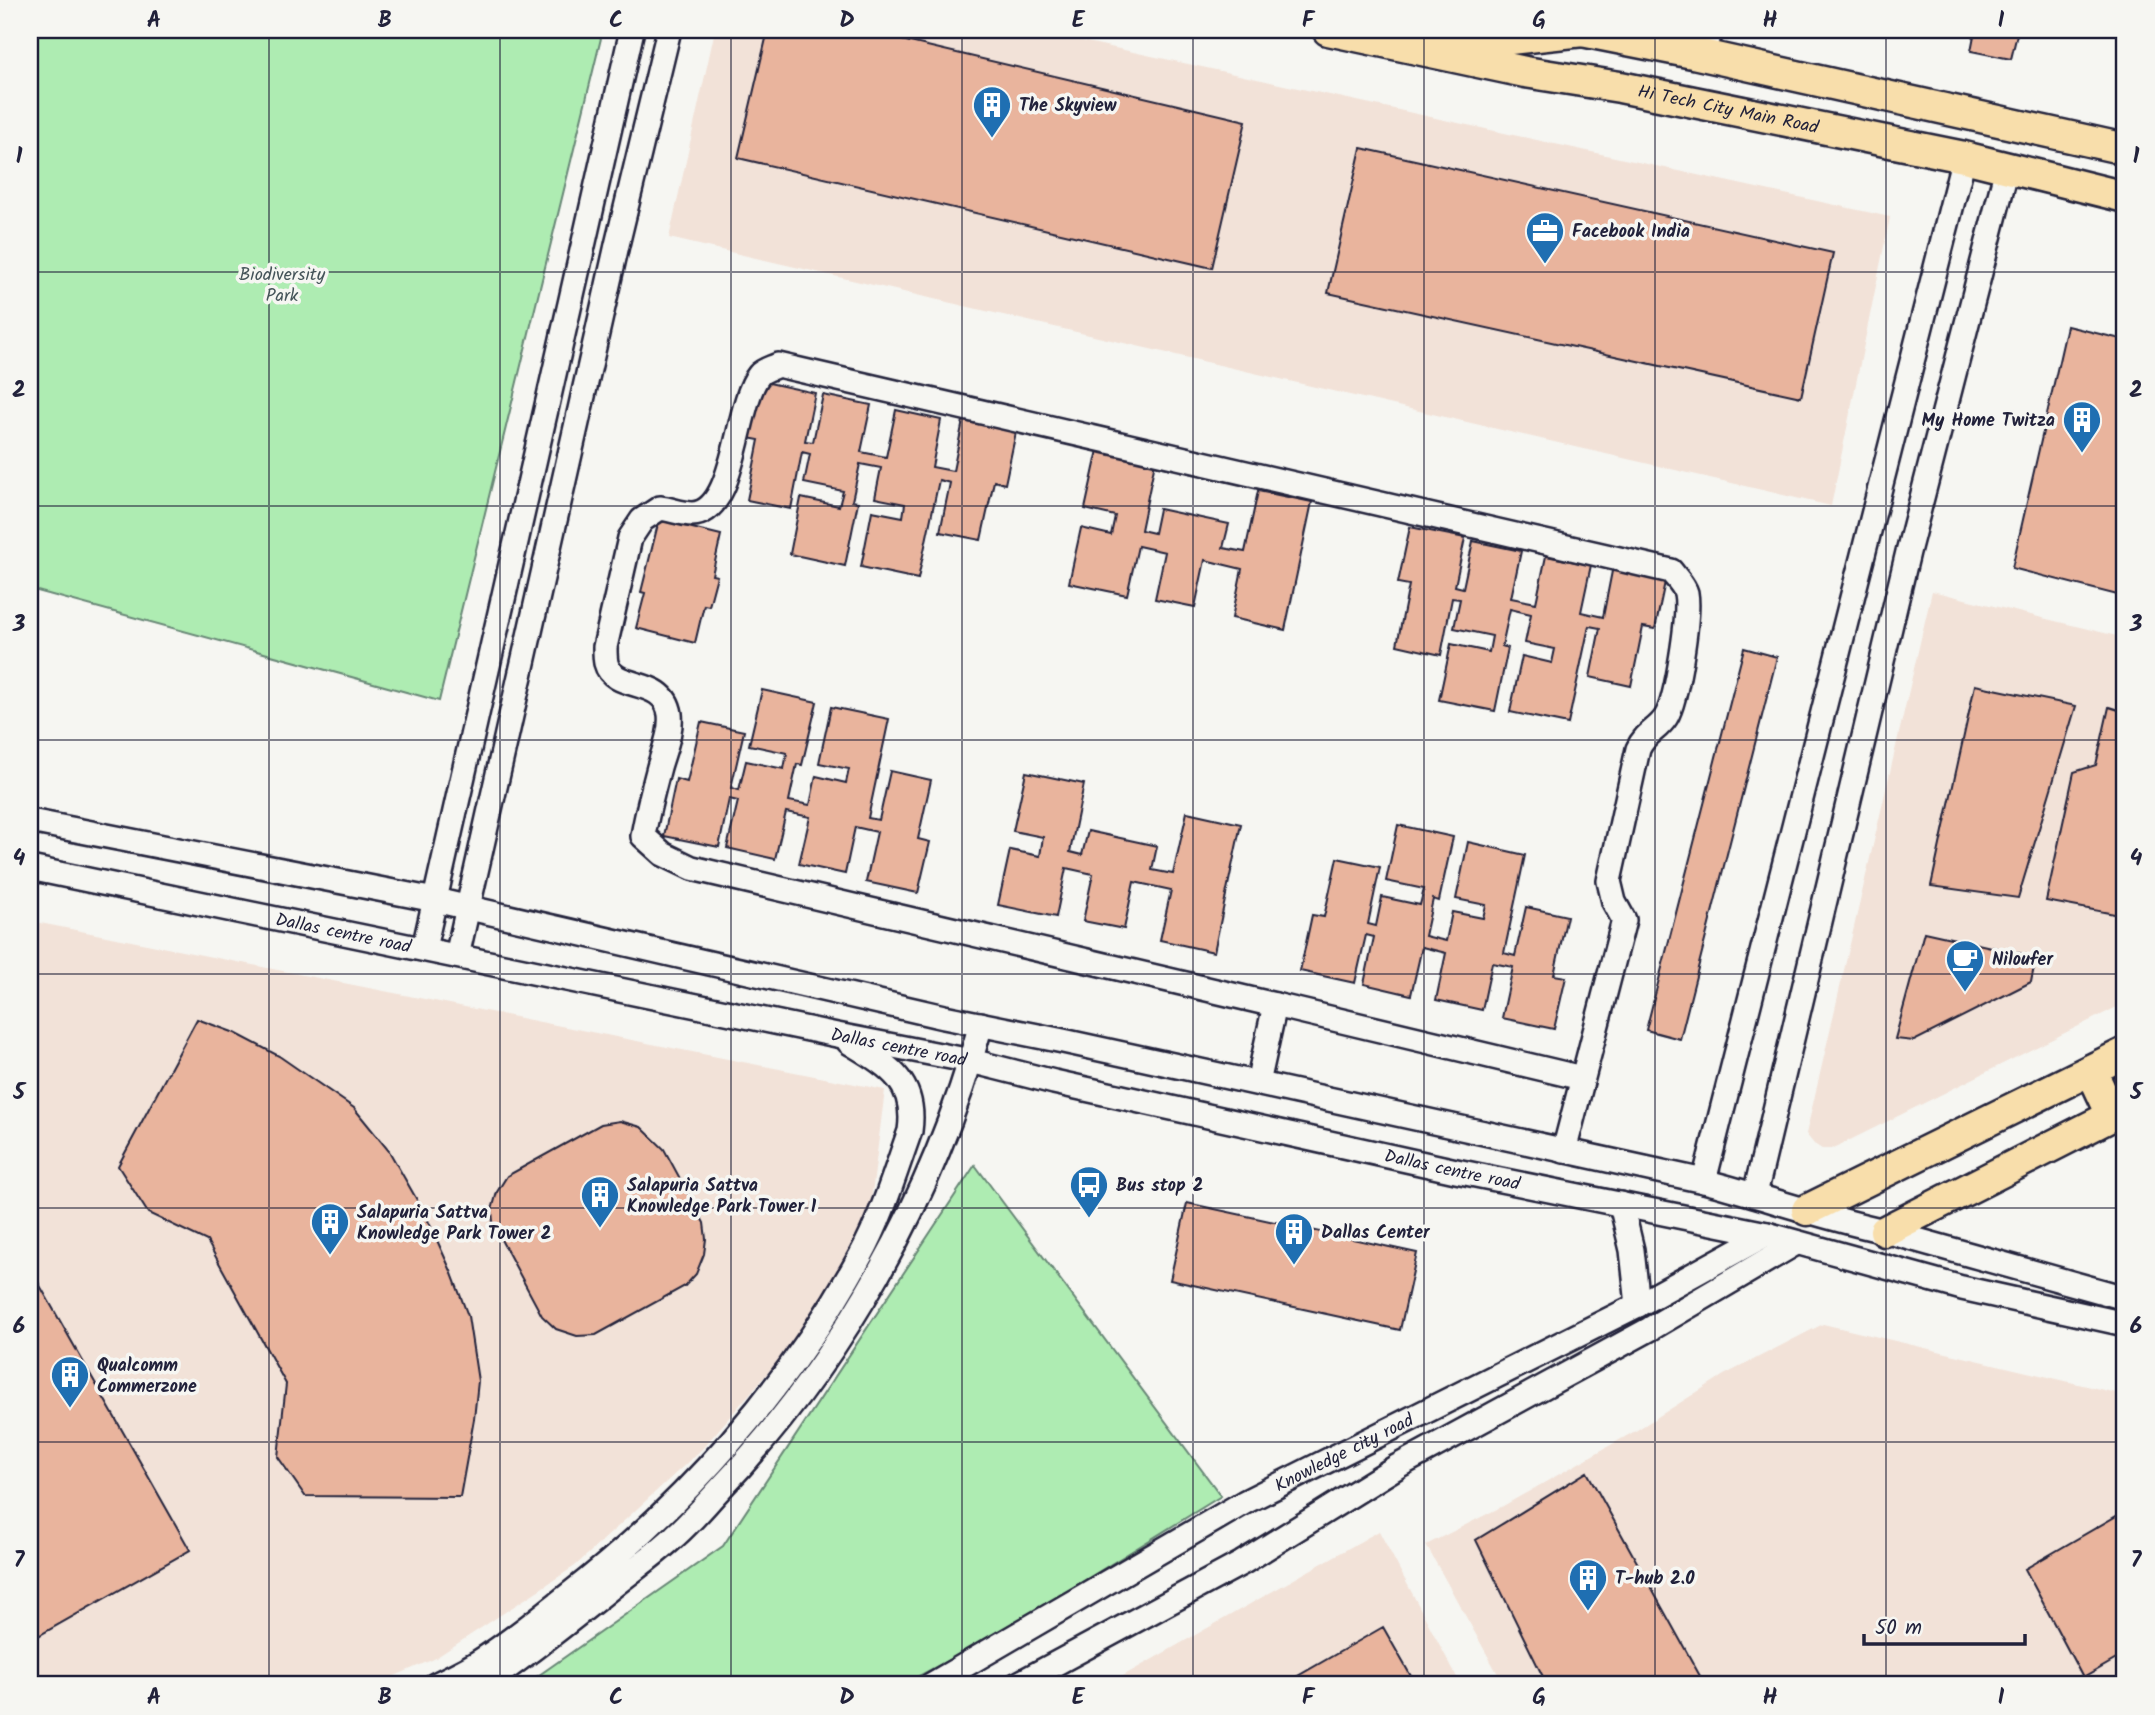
<svg xmlns="http://www.w3.org/2000/svg" width="2155" height="1715" viewBox="0 0 2155 1715" font-family="Kalam,sans-serif">
	<style>
		.built { fill: #f2e2d8 }
		.green { fill: #aeecb2; stroke: #688776; stroke-width: 2 }
		.building { fill: #e9b49d; stroke: #22223b; stroke-width: 2 }
		.lines { fill: none; stroke-linecap: round; stroke-linejoin: round }
		.minor-casing { stroke: #22223b; stroke-width: 28 }
		.major-casing { stroke: #22223b; stroke-width: 35 }
		.minor { stroke: #f6f6f2; stroke-width: 23 }
		.major { stroke: #f8deab; stroke-width: 30 }
		.grid { fill: none; stroke: #22223b; stroke-width: 2; stroke-opacity: 0.55 }
		.labels { text-anchor: middle; stroke-width: 7; stroke-linejoin: round; paint-order: stroke }
		.poi-label { font-size: 18px; font-weight: bold; fill: #22223b; stroke: #f6f6f2; text-anchor: start }
		.street-label { font-size: 18px; fill: #22223b; stroke: #f6f6f2 }
		.park-label { font-size: 18px; fill: #455459; stroke: #f6f6f2 }
		.neatline { fill: none; stroke: #22223b; stroke-width: 2.5 }
		.grid-label { font-size: 23px; text-anchor: middle; font-weight: bold; fill: #22223b }
	</style>
	<rect width="100%" height="100%" fill="#f6f6f2"/>
	<filter id="ink" filterUnits="userSpaceOnUse"><feTurbulence type="fractalNoise" baseFrequency=".0143" numOctaves="2"/><feDisplacementMap in="SourceGraphic" scale="14" xChannelSelector="R" yChannelSelector="G"/><feConvolveMatrix kernelMatrix="1 2 1 2 8 2 1 2 1" color-interpolation-filters="sRGB"/></filter>
	<g filter="url(#ink)">
		<path class="built" d="M715 30H1032L1890 217 1831 506 669 238Z
			M1932 591 2125 638V1003L1832 1149H1822L1814 1144 1806 1134Z
			M30 921 885 1090 868 1225 808 1326 702 1449 575 1566 434 1659 374 1685H30Z
			M1823 1324 2125 1395V1685H1504L1426 1545 1503 1506 1637 1430 1724 1375Z
			M1379 1531 1461 1685H1107Z"/>
		<path class="green" d="M30 30H603L439 701 30 589Z
			M975 1165 1221 1496 1000 1633 902 1685H525L723 1546Z"/>
		<path class="building" d="M768 30H859L1246 121 1212 268 738 158Z
			M1975 30H2018L2011 59 1971 51Z
			M1361 148 1833 253 1801 397 1328 293Z
			M2067 326 2125 340V597L2012 568Z
			M760 381 815 393 805 441 813 442 823 395 871 405 861 452 886 457 896 410 941 420 932 467 953 471 963 421 1016 432 1005 484 994 481 981 540 940 532 950 483 939 480 918 579 861 567 872 511 903 517 905 504 875 498 881 468 860 464 852 501 858 502 845 566 790 554 801 498 839 506 843 491 804 483 810 454 802 452 791 509 747 500 759 440 748 438Z
			M1098 450 1155 462 1141 530 1154 533 1159 509 1229 524 1223 548 1245 552 1258 491 1312 502 1285 630 1232 618 1242 569 1205 560 1195 607 1155 599 1165 552 1138 546 1127 595 1069 583 1081 528 1111 535 1115 516 1085 509Z
			M659 520 721 535 712 575 717 576 709 606 704 605 695 643 636 628 645 593 641 592Z
			M1410 527 1465 538 1455 586 1463 588 1473 541 1521 551 1511 598 1536 603 1546 556 1591 565 1581 612 1603 617 1613 566 1666 577 1655 629 1643 627 1631 686 1590 677 1600 628 1589 626 1568 724 1510 712 1522 656 1552 663 1555 649 1525 643 1531 614 1510 609 1502 646 1508 648 1495 711 1439 700 1451 644 1489 652 1492 636 1454 628 1460 599 1452 598 1441 655 1397 645 1409 585 1398 583Z
			M1744 648 1777 657 1680 1039 1646 1030Z
			M1975 685 2076 706 2018 898 1931 886Z
			M762 690 817 702 802 765 797 764 789 801 810 805 816 776 846 783 849 769 819 763 831 707 889 719 868 818 879 820 890 771 931 780 918 839 930 842 918 893 866 882 877 832 855 827 845 874 799 864 810 817 786 812 775 859 727 848 738 801 729 799 719 847 664 836 676 779 687 782 701 722 744 731 731 788 739 790 746 761 784 769 787 753 749 745Z
			M2109 707 2125 712V916L2046 901 2074 772 2096 765Z
			M1026 772 1084 784 1070 852 1082 855 1088 831 1157 846 1152 870 1173 874 1187 812 1241 824 1214 952 1160 940 1171 890 1134 882 1124 929 1083 921 1093 874 1066 868 1056 917 998 905 1010 850 1040 856 1043 837 1013 831Z
			M1398 825 1453 837 1439 901 1433 899 1425 936 1446 941 1452 912 1483 918 1486 905 1456 899 1468 842 1525 855 1504 953 1515 956 1526 907 1567 916 1554 975 1566 977 1554 1029 1502 1018 1513 967 1492 963 1482 1010 1436 1000 1446 953 1422 947 1411 995 1364 984 1374 937 1366 935 1355 983 1300 971 1312 915 1324 917 1337 858 1380 867 1368 924 1376 926 1382 897 1420 905 1424 889 1386 881Z
			M1924 932 2036 957 2031 982 1914 1041 1895 1039Z
			M197 1019 235 1033 279 1056 354 1108 389 1151 425 1214 451 1271 468 1316 478 1381 474 1419 460 1497 305 1496 278 1457 286 1384 207 1241 148 1213 118 1166Z
			M620 1121 641 1127 664 1149 704 1223 706 1239 704 1254 696 1274 685 1286 596 1335 577 1336 556 1329 542 1316 498 1234 493 1222 492 1210 497 1192 507 1176 601 1124Z
			M1187 1203 1417 1253 1400 1330 1170 1280Z
			M30 1268 190 1550 31 1640 30 1638Z
			M1587 1472 1705 1685H1547L1476 1540Z
			M2125 1511V1654L2083 1678 2025 1569Z
			M1383 1627 1416 1685H1293L1291 1680Z"/>
		<g class="lines">
			<g class="minor-casing">
				<g id="minor">
					<path d="M1693 53 1714 30"/>
					<path d="M30 821 435 900 944 1017 1063 1041 1704 1181C1765 1197 1824 1218 1885 1231L2125 1298"/>
					<path id="s1" d="M30 868 837 1035 971 1061 1054 1082 1456 1171 1767 1234 1962 1288 2125 1324"/>
					<path d="M424 948 632 30"/>
					<path d="M457 956 617 245 669 30"/>
					<path d="M1275 1005 1582 1078"/>
					<path d="M1258 1083 1275 1005 692 868 663 854 643 836C647 812 653 790 659 767 664 750 672 731 670 714 664 675 614 693 606 663 605 658 605 652 605 647L630 538 642 520 660 508C670 509 682 514 692 514 737 513 735 404 759 375 763 370 772 368 778 365L1671 571C1676 578 1684 585 1686 593 1690 614 1677 699 1666 717 1658 730 1645 733 1638 749L1609 881 1614 902 1624 920 1564 1151"/>
					<path d="M1704 1181 1964 157"/>
					<path d="M1755 1194 1908 552 2007 168"/>
					<path d="M1621 1204 1632 1250 1638 1305"/>
					<path d="M435 1685C449 1678 464 1671 477 1663 508 1644 538 1619 566 1597 686 1504 788 1388 861 1255 882 1217 895 1172 910 1131 917 1081 888 1066 849 1042"/>
					<path d="M483 1685C528 1654 571 1620 613 1586 634 1569 656 1554 675 1536 691 1522 705 1505 719 1490 842 1361 934 1197 981 1024"/>
					<path id="s2" d="M931 1685 1245 1502 1638 1305 1767 1234"/>
					<path d="M1016 1685 1242 1563 1398 1466 1650 1329 1796 1243"/>
				</g>
			</g>
			<g class="major-casing">
				<g id="major">
					<path id="s3" d="M1328 30 1525 72 1620 87 1964 157 2125 197"/>
					<path d="M1441 30 1492 41 1583 31"/>
					<path d="M1577 30 1693 53 2125 149"/>
					<path d="M2091 1070 2112 1115"/>
					<path d="M1807 1210 2125 1053"/>
					<path d="M1885 1231 2125 1109"/>
				</g>
			</g>
			<use href="#minor" class="minor"/>
			<use href="#major" class="major"/>
		</g>
	</g>
	<path class="grid" d="M269 30V1685M500 30V1685M731 30V1685M962 30V1685M1193 30V1685M1424 30V1685M1655 30V1685M1886 30V1685M30 272H2125M30 506H2125M30 740H2125M30 974H2125M30 1208H2125M30 1442H2125"/>
	<defs>
		<g id="building-pin" transform="scale(2.0125)"><path d="M0 17L-7.5 6A9.5 9.5 0 1 1 7.5 6Z" fill="#1f6fb2" stroke="#f6f6f2"/><path d="M-4-6H4V6H1V3H-1V6H-4ZM-2.5-4.3h1.7v1.8h-1.7ZM.8-4.3h1.7v1.8H.8ZM-2.5-1h1.7V.8h-1.7ZM.8-1h1.7V.8H.8Z" fill="#fff"/></g>
		<g id="office-pin" transform="scale(2.0125)"><path d="M0 17L-7.5 6A9.5 9.5 0 1 1 7.5 6Z" fill="#1f6fb2" stroke="#f6f6f2"/><path d="M-6-3h4V-5.5h4V-3h4V5H-6ZM-1-4.5V-3h2v-1.5ZM-6 0V1H6V0Z" fill="#fff"/></g>
		<g id="cafe-pin" transform="scale(2.0125)"><path d="M0 17L-7.5 6A9.5 9.5 0 1 1 7.5 6Z" fill="#1f6fb2" stroke="#f6f6f2"/><path d="M-5.5-4.5H6V0H3Q3 3.5 0 3.5H-2.5Q-5.5 3.5-5.5 0ZM3-3.2v2h1.7v-2ZM-6 4.5H4V6H-6Z" fill="#fff"/></g>
		<g id="bus-pin" transform="scale(2.0125)"><path d="M0 17L-7.5 6A9.5 9.5 0 1 1 7.5 6Z" fill="#1f6fb2" stroke="#f6f6f2"/><path d="M-5-6H5V4H4V6H2V4H-2V6H-4V4H-5ZM-3.5-4V0h7V-4ZM-3.5 1.2v1.5H-2V1.2ZM2 1.2v1.5H3.5V1.2Z" fill="#fff"/></g>
	</defs>
	<g fill-rule="evenodd">
		<use href="#building-pin" x="992" y="105"/>
		<use href="#office-pin" x="1545" y="231"/>
		<use href="#building-pin" x="2082" y="420"/>
		<use href="#cafe-pin" x="1965" y="959"/>
		<use href="#bus-pin" x="1089" y="1185"/>
		<use href="#building-pin" x="600" y="1195"/>
		<use href="#building-pin" x="330" y="1222"/>
		<use href="#building-pin" x="1294" y="1232"/>
		<use href="#building-pin" x="70" y="1375"/>
		<use href="#building-pin" x="1588" y="1578"/>
	</g>
	<g class="labels">
		<g class="poi-label">
			<text x="1019" y="111">The Skyview</text>
			<text x="1572" y="237">Facebook India</text>
			<text x="2055" y="426" text-anchor="end">My Home Twitza</text>
			<text x="1992" y="965">Niloufer</text>
			<text x="627" y="1191">Salapuria Sattva<tspan x="627" dy="21">Knowledge Park Tower 1</tspan></text>
			<text x="1116" y="1191">Bus stop 2</text>
			<text x="357" y="1218">Salapuria Sattva<tspan x="357" dy="21">Knowledge Park Tower 2</tspan></text>
			<text x="1321" y="1238">Dallas Center</text>
			<text x="97" y="1371">Qualcomm<tspan x="97" dy="21">Commerzone</tspan></text>
			<text x="1615" y="1584">T-hub 2.0</text>
		</g>
		<g class="street-label">
			<text dy="6" stroke="none"><textPath href="#s3" startOffset="408">Hi Tech City Main Road</textPath></text>
			<text dy="6" stroke="none"><textPath href="#s1" startOffset="320">Dallas centre road</textPath></text>
			<text dy="6" stroke="none"><textPath href="#s1" startOffset="887">Dallas centre road</textPath></text>
			<text dy="6" stroke="none"><textPath href="#s1" startOffset="1454">Dallas centre road</textPath></text>
			<text dy="6" stroke="none"><textPath href="#s2" startOffset="474">Knowledge city road</textPath></text>
		</g>
		<g class="park-label">
			<text x="282" y="280">Biodiversity<tspan x="282" dy="21">Park</tspan></text>
		</g>
	</g>
	<rect width="2155" height="1715" fill="none" stroke="#f6f6f2" stroke-width="77"/>
	<path d="M1864 1634v10h161v-10" fill="none" stroke="#22223b" stroke-width="3.5"/>
	<text x="1875" y="1634" font-size="21" fill="#22223b" stroke="#f6f6f2" stroke-width="5" paint-order="stroke">50 m</text>
	<rect x="38" y="38" width="2078" height="1638" class="neatline"/>
	<g class="grid-label">
		<text x="154" y="27">A</text>
		<text x="385" y="27">B</text>
		<text x="616" y="27">C</text>
		<text x="847" y="27">D</text>
		<text x="1078" y="27">E</text>
		<text x="1308" y="27">F</text>
		<text x="1539" y="27">G</text>
		<text x="1770" y="27">H</text>
		<text x="2001" y="27">I</text>
		<text x="19" y="163">1</text>
		<text x="2136" y="163">1</text>
		<text x="19" y="397">2</text>
		<text x="2136" y="397">2</text>
		<text x="19" y="631">3</text>
		<text x="2136" y="631">3</text>
		<text x="19" y="865">4</text>
		<text x="2136" y="865">4</text>
		<text x="19" y="1099">5</text>
		<text x="2136" y="1099">5</text>
		<text x="19" y="1333">6</text>
		<text x="2136" y="1333">6</text>
		<text x="19" y="1567">7</text>
		<text x="2136" y="1567">7</text>
		<text x="154" y="1704">A</text>
		<text x="385" y="1704">B</text>
		<text x="616" y="1704">C</text>
		<text x="847" y="1704">D</text>
		<text x="1078" y="1704">E</text>
		<text x="1308" y="1704">F</text>
		<text x="1539" y="1704">G</text>
		<text x="1770" y="1704">H</text>
		<text x="2001" y="1704">I</text>
	</g>
</svg>
